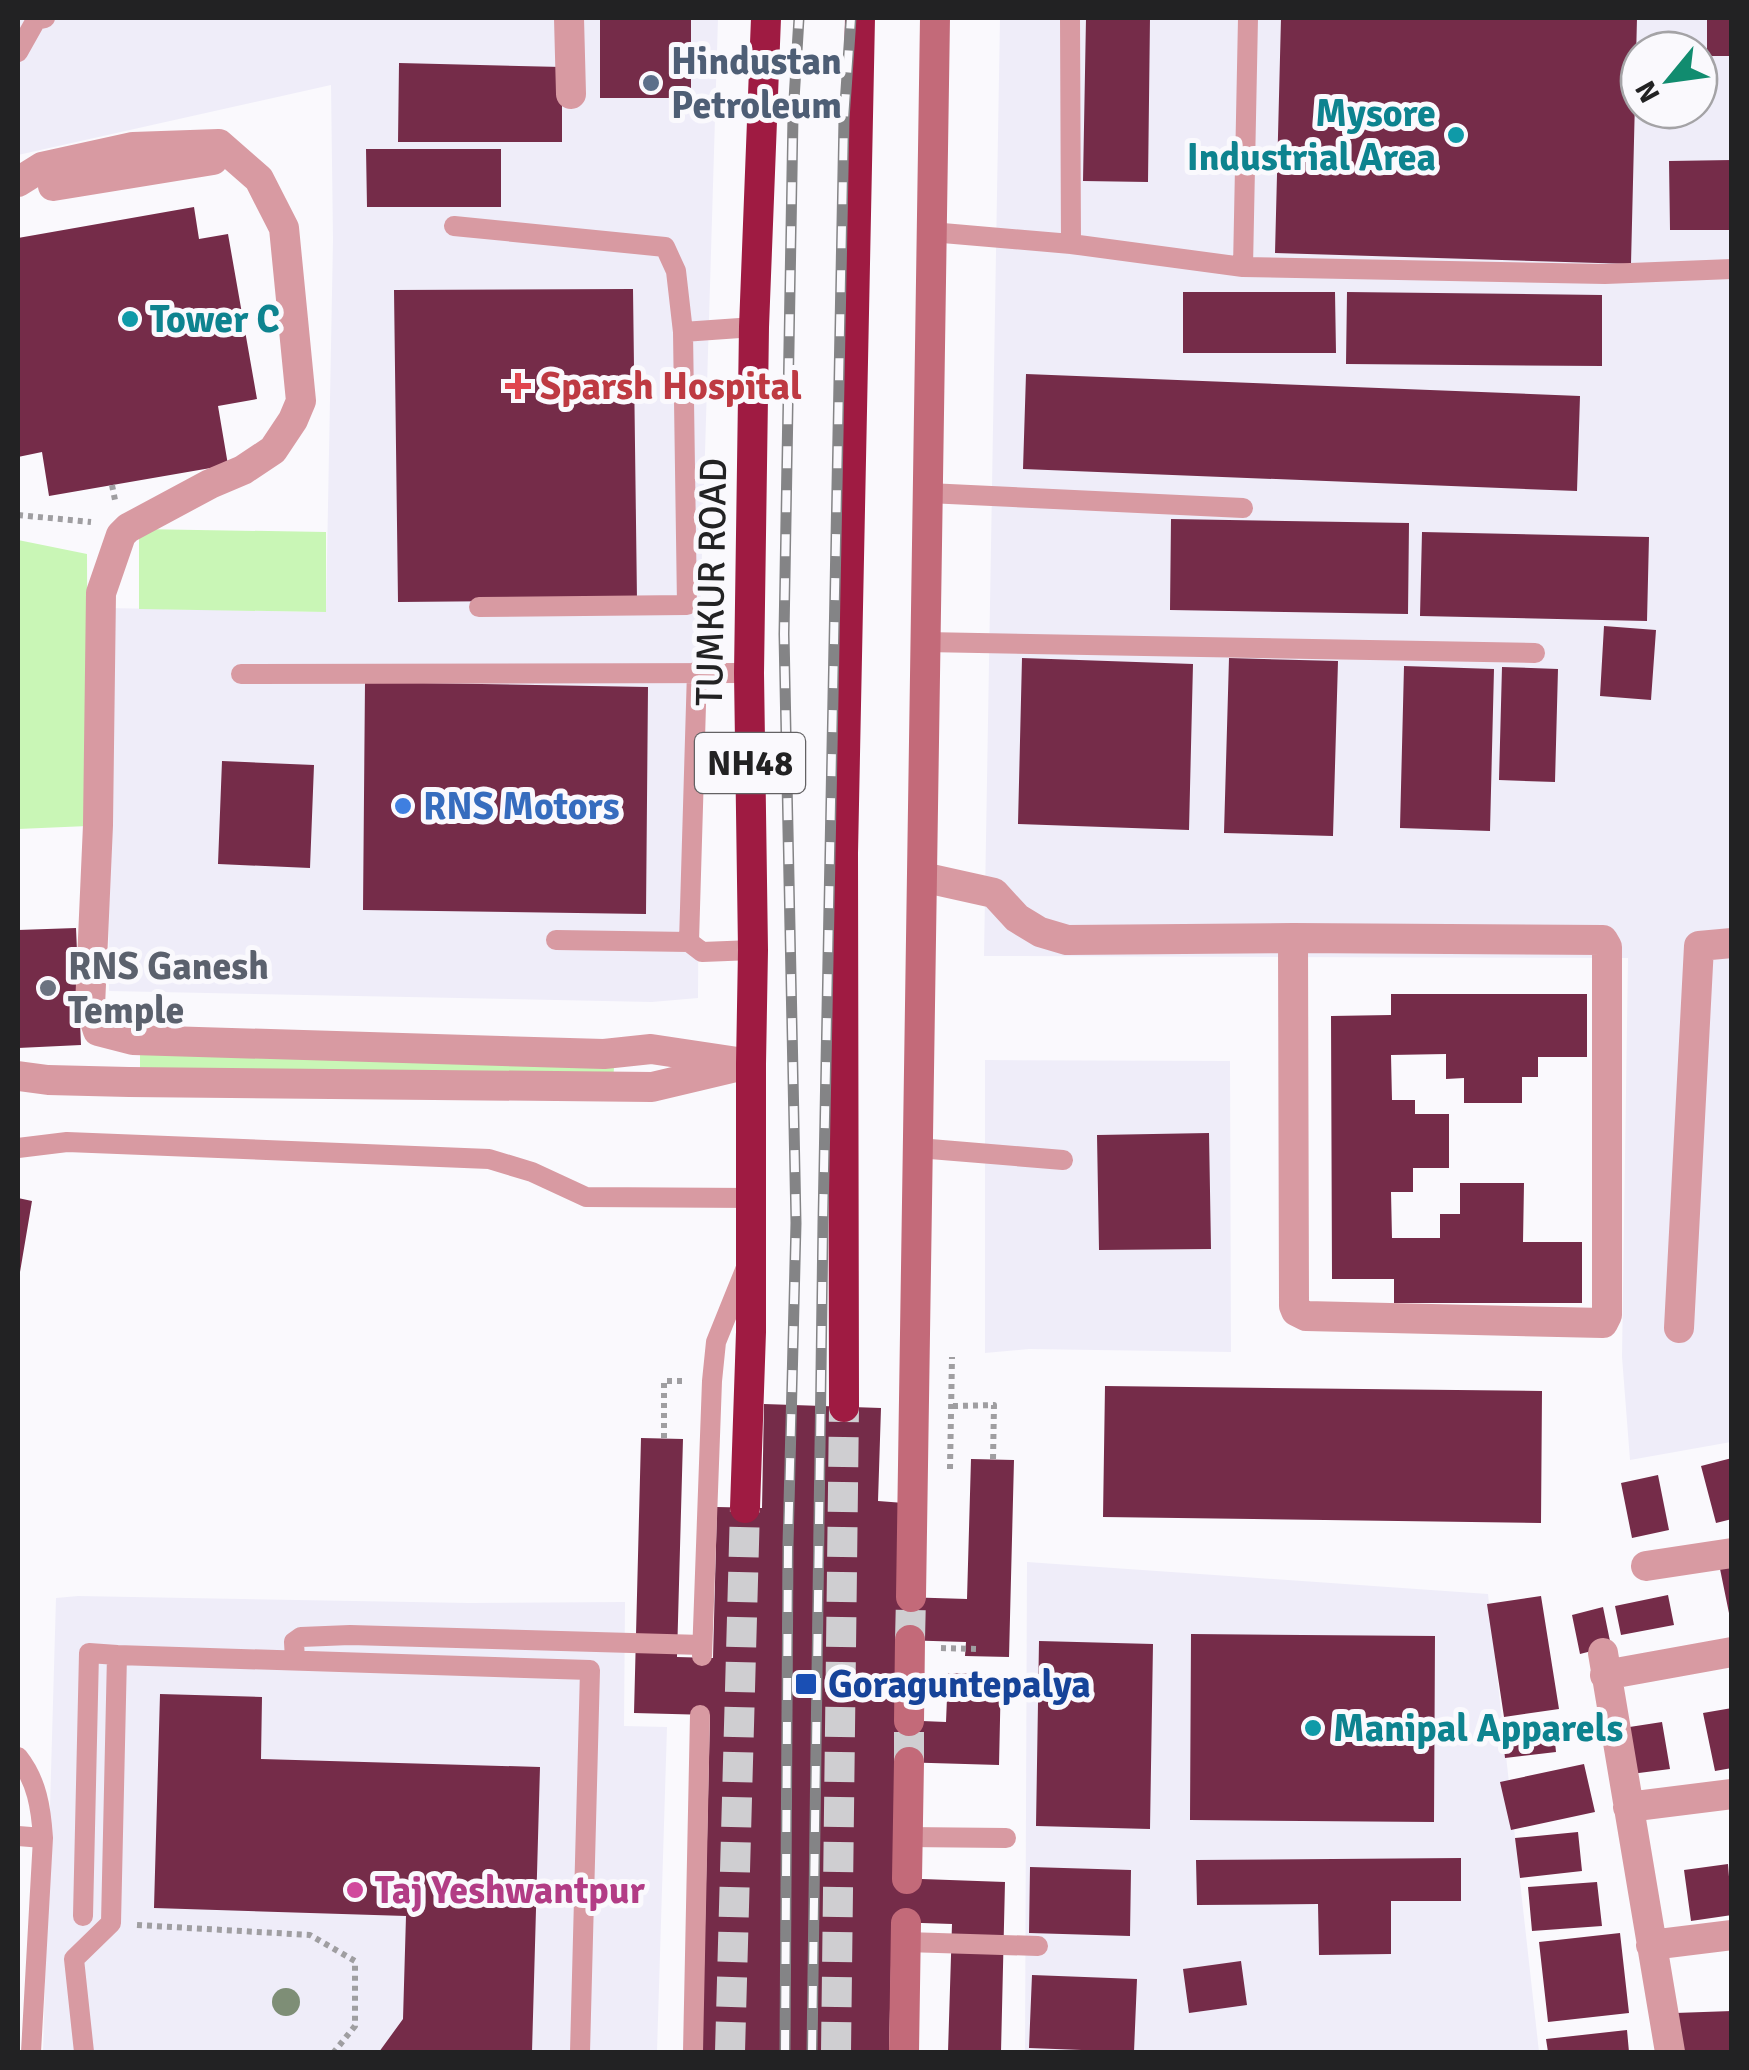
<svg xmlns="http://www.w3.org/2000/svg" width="1749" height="2070" viewBox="0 0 1749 2070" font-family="Signika,sans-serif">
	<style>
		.built { fill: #efedf9; fill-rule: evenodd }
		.green { fill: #c9f6b6 }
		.building { fill: #752c49 }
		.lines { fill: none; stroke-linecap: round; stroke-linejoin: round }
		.secondary-tunnel { stroke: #cfced1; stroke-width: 30; stroke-dasharray: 30 15; stroke-linecap: butt }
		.highway-tunnel { stroke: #cfced1; stroke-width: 30; stroke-dasharray: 30 15; stroke-linecap: butt }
		.path { stroke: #9f9ea1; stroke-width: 6; stroke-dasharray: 5 5; stroke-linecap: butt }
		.lane { stroke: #d89aa2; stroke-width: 20 }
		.street { stroke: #d89aa2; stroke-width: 30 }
		.secondary { stroke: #c36a79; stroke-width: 30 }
		.highway { stroke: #9f1b42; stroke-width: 30 }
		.rail-casing { stroke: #848486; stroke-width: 11 }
		.rail { stroke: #faf9fd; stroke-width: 8; stroke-dasharray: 22; stroke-linecap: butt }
		.tree { fill: #7e8e76 }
		.service-dot { fill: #5c6f8a; stroke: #faf9fd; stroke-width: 4 }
		.culture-dot { fill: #0f9aa8; stroke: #faf9fd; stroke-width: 4 }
		.health-dot { fill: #e0444e; stroke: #faf9fd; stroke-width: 4 }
		.shop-dot { fill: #3f7fe0; stroke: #faf9fd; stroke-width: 4 }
		.worship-dot { fill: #6b7280; stroke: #faf9fd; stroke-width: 4 }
		.transit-dot { fill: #1a4fb4; stroke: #faf9fd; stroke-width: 4 }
		.hotel-dot { fill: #d1479c; stroke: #faf9fd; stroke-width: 4 }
		.labels { text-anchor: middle; stroke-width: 10; stroke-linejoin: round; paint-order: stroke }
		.shield { fill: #faf9fd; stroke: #636264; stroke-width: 2.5 }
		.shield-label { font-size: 35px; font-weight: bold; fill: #222223 }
		.service-label { font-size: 38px; font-weight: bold; fill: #4e5e75; stroke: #faf9fd; text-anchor: start }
		.culture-label { font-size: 38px; font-weight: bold; fill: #0d838f; stroke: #faf9fd; text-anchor: start }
		.health-label { font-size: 38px; font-weight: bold; fill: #be3a42; stroke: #faf9fd; text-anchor: start }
		.street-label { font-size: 38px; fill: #222223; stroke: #faf9fd }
		.shop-label { font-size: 38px; font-weight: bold; fill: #366cbe; stroke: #faf9fd; text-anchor: start }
		.worship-label { font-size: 38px; font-weight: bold; fill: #5b616d; stroke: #faf9fd; text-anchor: start }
		.transit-label { font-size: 38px; font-weight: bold; fill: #164399; stroke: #faf9fd; text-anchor: start }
		.hotel-label { font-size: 38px; font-weight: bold; fill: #b23c85; stroke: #faf9fd; text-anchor: start }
	</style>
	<rect width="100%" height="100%" fill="#faf9fd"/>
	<path class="built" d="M18 18H718L700 620 698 998 652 1002 109 991 106 608 326 612 333 240 331 85 18 155Z
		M1000 18H1731V1442L1630 1460 1622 1357 1628 958 984 956ZM1639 50H1699V110H1639Z
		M985 1060 1230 1061 1231 1352 1029 1349 985 1353Z
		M1027 1562 1488 1594 1539 2052H1025Z
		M78 1596 469 1603 625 1602 624 1726 667 1727 657 2052H43L56 1598Z"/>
	<path class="green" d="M139 529 326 532V612L139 609Z
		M18 540 87 554 88 826 18 829Z
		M140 1053 614 1067 613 1084 140 1070Z"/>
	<path class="building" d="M600 18H691V98H600Z
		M1086 18H1150L1148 182 1083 181Z
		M1281 18H1637L1631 264 1275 253Z
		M1707 18H1732V56H1707Z
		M399 63 562 67V142H398Z
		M366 149H501V207H367Z
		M1732 160V230H1670L1669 161Z
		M194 207 199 239 228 234 257 399 218 406 228 465 49 496 42 452 18 457V238Z
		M633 289 637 600 398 602 394 290Z
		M1183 292H1335L1336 353H1183Z
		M1347 292 1602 295V366L1346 364Z
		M1026 374 1580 396 1577 491 1023 469Z
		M1171 519 1409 523 1408 614 1170 610Z
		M1422 532 1649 537 1647 621 1420 616Z
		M1604 626 1656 630 1651 700 1600 696Z
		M1022 658 1193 664 1189 830 1018 824Z
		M1229 658 1338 661 1333 836 1224 833Z
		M1404 666 1494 669 1490 831 1400 828Z
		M1502 667 1558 669 1555 782 1499 780Z
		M365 682 648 687 646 914 363 910Z
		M222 761 314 765 310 868 218 864Z
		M76 928 81 1045 18 1048V930Z
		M1391 994H1587V1057H1538V1077H1522V1103H1464V1078L1446 1079V1054L1391 1055 1392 1100H1415V1114H1449V1168H1413V1192H1391L1392 1238H1440V1214H1460V1183H1524L1523 1242H1582V1303H1394V1279H1332L1331 1016 1391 1015Z
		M1209 1133 1211 1249 1099 1250 1097 1135Z
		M18 1198 32 1201 20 1272H18Z
		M1105 1386 1542 1391 1541 1523 1103 1517Z
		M764 1404 881 1408 878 1501 904 1503 902 1597 967 1599 971 1459 1014 1460 1009 1657 965 1656 966 1642 900 1640 898 1720 946 1722 948 1673 1001 1675 999 1765 897 1762 894 1878 1005 1882 1001 2052H948L952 1924 892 1922 889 2052H702L710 1715 634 1713 641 1438 683 1439 677 1657 713 1658 717 1507 762 1508Z
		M1732 1458V1519L1716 1523 1701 1466Z
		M1658 1475 1669 1530 1632 1538 1621 1483Z
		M1732 1562V1618H1730L1719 1564Z
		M1668 1595 1674 1625 1621 1635 1615 1606Z
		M1541 1596 1559 1709 1504 1717 1487 1604Z
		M1603 1607 1611 1646 1580 1654 1572 1615Z
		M1191 1634 1435 1636 1434 1822 1190 1820Z
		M1039 1641 1153 1644 1150 1829 1036 1826Z
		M160 1694 262 1697 261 1759 540 1767 532 2052H379L403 2019 406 1916 154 1908Z
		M1732 1708V1768L1715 1771 1703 1713Z
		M1662 1722 1670 1769 1631 1774 1623 1728Z
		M1553 1723 1556 1752 1505 1758 1502 1729Z
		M1584 1764 1595 1812 1511 1830 1500 1782Z
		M1578 1832 1582 1871 1520 1878 1515 1838Z
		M1461 1858V1901H1391V1954L1319 1955 1318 1904 1197 1905 1196 1860Z
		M1728 1864 1732 1915 1691 1921 1684 1870Z
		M1030 1867 1131 1870 1130 1936 1029 1933Z
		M1597 1882 1602 1926 1532 1931 1528 1887Z
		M1620 1933 1629 2013 1548 2022 1539 1942Z
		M1241 1961 1247 2005 1189 2013 1183 1969Z
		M1032 1975 1137 1979 1134 2052 1029 2048Z
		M1732 2011V2052H1677L1675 2013Z
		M1627 2030 1629 2052H1548L1546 2039Z"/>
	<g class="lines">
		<path class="secondary-tunnel" d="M910 1640 911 1597
			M909 1762V1721"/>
		<path class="highway-tunnel" d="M730 2052 745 1508
			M836 2052 844 1407"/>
		<path class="path" d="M112 485 115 500
			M18 515 91 522
			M953 1406 994 1405 993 1459
			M664 1438V1381H685
			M950 1469 952 1357
			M941 1648 979 1649
			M137 1925 310 1935 355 1961V2026L334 2052"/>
		<path class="lane" d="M1070 18 1071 244
			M18 52 36 20 45 18
			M454 226 665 247 676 271 683 332
			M931 232 1071 244 1243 267 1605 274 1732 269
			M1243 267 1248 18
			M928 493 1243 508
			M479 607 687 605 683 332 754 327
			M925 642 1535 653
			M697 671 689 942 702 952 753 950
			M241 674 749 673
			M556 940 689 942
			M18 1148 67 1142 489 1159 532 1172 586 1197 751 1198
			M918 1148 1063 1160
			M702 1656 712 1381 716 1342 745 1270
			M295 1660 294 1642 301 1637 350 1635 702 1645
			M18 1757C37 1781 41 1808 43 1838L31 2052
			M18 1836 43 1838
			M907 1837 1006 1838
			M83 1916 89 1653 117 1655
			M906 1942 1038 1946
			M84 2052 74 1959 111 1923 117 1655 590 1670 580 2052
			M693 2052 700 1715"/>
		<path class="street" d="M569 18 571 94
			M18 182 42 167 133 147 219 144 259 179 284 228 301 401 293 420 273 450 243 470 210 484 128 528 121 535 101 593 98 825 90 1006 98 1031 133 1040 604 1054 651 1049 751 1064
			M53 186 213 160
			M922 877 994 893 1017 918 1040 932 1067 940 1293 938 1603 940 1607 947V1315L1603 1323 1306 1316 1296 1311 1294 1306 1293 938
			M18 1076 48 1080 129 1082 652 1087 732 1068
			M1679 1328 1699 946 1732 943
			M1646 1566 1732 1553
			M1603 1653 1670 2052
			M1605 1675 1732 1652
			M1628 1807 1732 1794
			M1651 1945 1732 1935"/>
		<path class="secondary" d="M911 1597 935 18
			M909 1721 910 1640
			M907 1879 909 1762
			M904 2052 906 1923"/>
		<path class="highway" d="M844 1407 843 853 860 18
			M745 1508 751 1332V1064L753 950 749 673 754 327 766 18"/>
		<g class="rail-casing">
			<path id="rail" d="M785 2052 788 1545 796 1223 784 634 793 116 799 18
				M812 2052 823 1222 844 119 851 18"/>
		</g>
		<use href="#rail" class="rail"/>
	</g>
	<circle class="tree" cx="286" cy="2002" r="14"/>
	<circle class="service-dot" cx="651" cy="83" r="10"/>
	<g class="culture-dot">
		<circle cx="1456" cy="135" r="10"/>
		<circle cx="130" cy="319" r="10"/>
		<circle cx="1313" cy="1728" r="10"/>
	</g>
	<path class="health-dot" d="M513 371h10v10h10v10h-10v10h-10v-10h-10v-10h10z"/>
	<circle class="shop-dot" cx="403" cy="806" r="10"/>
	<circle class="worship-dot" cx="48" cy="988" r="10"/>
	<rect class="transit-dot" x="794" y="1672" width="24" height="24" rx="5"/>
	<circle class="hotel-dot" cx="355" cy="1890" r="10"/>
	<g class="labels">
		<rect class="shield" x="695" y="733" width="110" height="60" rx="8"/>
		<g class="shield-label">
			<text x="750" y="775">NH48</text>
		</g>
		<g class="service-label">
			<text x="671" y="74">Hindustan<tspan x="671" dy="44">Petroleum</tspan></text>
		</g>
		<g class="culture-label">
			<text x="1436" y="126" text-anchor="end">Mysore<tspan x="1436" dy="44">Industrial Area</tspan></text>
			<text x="150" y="332">Tower C</text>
			<text x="1333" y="1741">Manipal Apparels</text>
		</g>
		<g class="health-label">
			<text x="540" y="399">Sparsh Hospital</text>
		</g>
		<g class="street-label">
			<text transform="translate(711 582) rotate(-89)" y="13">TUMKUR ROAD</text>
		</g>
		<g class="shop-label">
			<text x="423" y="819">RNS Motors</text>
		</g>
		<g class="worship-label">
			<text x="68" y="979">RNS Ganesh<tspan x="68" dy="44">Temple</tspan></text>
		</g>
		<g class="transit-label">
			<text x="828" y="1697">Goraguntepalya</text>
		</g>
		<g class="hotel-label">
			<text x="375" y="1903">Taj Yeshwantpur</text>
		</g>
	</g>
	<rect width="1749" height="2070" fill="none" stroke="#222223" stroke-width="40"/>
	<g transform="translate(1669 80) rotate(241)"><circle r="48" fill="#faf9fd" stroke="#a4a3a6" stroke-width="2.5"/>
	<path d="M0-8L18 38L0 25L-18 38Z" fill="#118c6f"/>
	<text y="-15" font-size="28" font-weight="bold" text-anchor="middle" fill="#222223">N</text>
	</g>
</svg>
